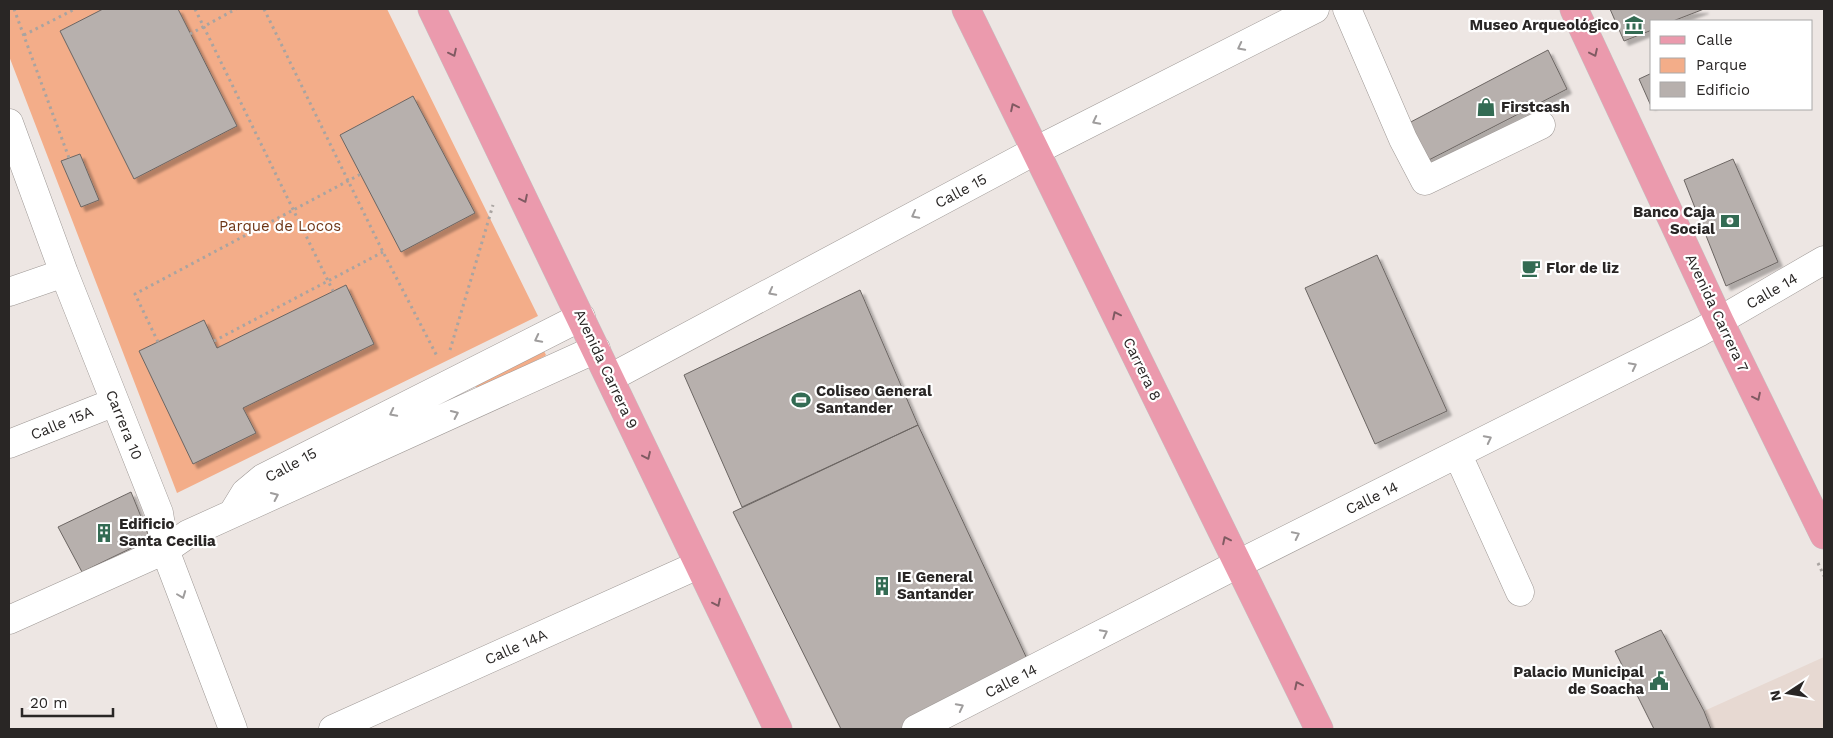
<svg xmlns="http://www.w3.org/2000/svg" width="1833" height="738" viewBox="0 0 1833 738" font-family="'Work Sans',sans-serif">
	<style>
		.built { fill: #e7d9d2 }
		.green { fill: #f3ad89 }
		.building { fill: #b7b0ad; stroke: #6c6663; filter: url(#shadow) }
		.lines { fill: none; stroke-linecap: round; stroke-linejoin: round }
		.minor-casing { stroke: #9e9895; stroke-width: 29 }
		.major-casing { stroke: #c3c2c2; stroke-width: 29 }
		.path { stroke: #a9a4a1; stroke-width: 3; stroke-dasharray: 2.5 4; stroke-linecap: butt }
		.minor { stroke: #fff; stroke-width: 28 }
		.major { stroke: #eb9aad; stroke-width: 28 }
		.oneway { stroke: #9f9d9d }
		.oneway2 { stroke: #805a62 }
		.labels { text-anchor: middle; stroke-width: 4.5; stroke-linejoin: round; paint-order: stroke }
		.poi-label { font-size: 15px; font-weight: bold; fill: #292625; stroke: #fff; text-anchor: start }
		.street-label { font-size: 15px; fill: #292625; stroke: #fff }
		.park-label { font-size: 15px; fill: #6e3616; stroke: #fff }
	</style>
	<defs>
		<filter id="shadow"><feDropShadow dx="4.5" dy="4.5" stdDeviation="1" flood-color="#0004"/></filter>
	</defs>
	<rect width="100%" height="100%" fill="#ede6e3"/>
	<path class="built" d="M1824 657V729H1711L1704 711Z"/>
	<path class="green" d="M9 9H387L538 316 177 493 9 56Z
		M544 351 546 355 545 356 480 388 476 387V385Z"/>
	<path class="building" d="M103 9H178L237 126 134 179 60 31Z
		M1610 9H1704L1673 21H1652V30L1624 41Z
		M1548 50 1567 89 1423 163 1405 125Z
		M1652 73V105L1651 106 1639 79Z
		M413 96 475 213 401 252 340 135Z
		M80 154 99 200 81 207 61 161Z
		M1733 159 1778 262 1726 286 1684 180Z
		M1377 255 1447 411 1375 444 1305 288Z
		M346 285 374 344 243 408 256 433 193 464 139 351 204 320 217 348Z
		M860 290 918 425 742 507 684 375Z
		M918 425 1028 661 901 729H841L733 512Z
		M131 492 150 539 82 572 58 527Z
		M1661 630 1704 711 1711 729H1654L1615 651Z"/>
	<g class="lines">
		<g class="minor-casing">
			<path id="minor" d="M1347 9 1403 139 1425 181 1541 125
				M9 123 64 273 159 513 165 550 233 729
				M9 292 64 273
				M610 378 1035 151 1315 9
				M9 444 115 402
				M1458 455 1520 592
				M234 511 245 493 263 478 581 317
				M9 620 165 550 188 534 596 349
				M333 729 698 565
				M916 729 1238 564 1700 332 1824 260"/>
		</g>
		<g class="major-casing">
			<path id="major" d="M432 9 778 729
				M966 9 1319 729
				M1574 9 1720 322 1824 535"/>
		</g>
		<path class="path" d="M14 9 69 158
			M195 9 333 291
			M264 9 383 252 438 358
			M190 34 236 9
			M24 35 75 9
			M214 341 383 252
			M158 342 135 294 361 174
			M450 350 493 205
			M1818 563 1824 576"/>
		<use href="#minor" class="minor"/>
		<use href="#major" class="major"/>
	</g>
	<defs><path id="oneway-chevron" d="M-2-3.5L2.5 0L-2 3.5" fill="none" stroke-width="1.6" stroke-linecap="round" stroke-linejoin="round" transform="scale(1.25)"/></defs>
	<g class="oneway">
		<use href="#oneway-chevron" transform="translate(1241 47) rotate(153)"/>
		<use href="#oneway-chevron" transform="translate(1096 121) rotate(153)"/>
		<use href="#oneway-chevron" transform="translate(915 215) rotate(152)"/>
		<use href="#oneway-chevron" transform="translate(772 292) rotate(152)"/>
		<use href="#oneway-chevron" transform="translate(538 339) rotate(153)"/>
		<use href="#oneway-chevron" transform="translate(1633 366) rotate(-27)"/>
		<use href="#oneway-chevron" transform="translate(393 413) rotate(153)"/>
		<use href="#oneway-chevron" transform="translate(455 414) rotate(-25)"/>
		<use href="#oneway-chevron" transform="translate(1488 439) rotate(-27)"/>
		<use href="#oneway-chevron" transform="translate(275 496) rotate(-25)"/>
		<use href="#oneway-chevron" transform="translate(1296 535) rotate(-26)"/>
		<use href="#oneway-chevron" transform="translate(182 595) rotate(69)"/>
		<use href="#oneway-chevron" transform="translate(1104 633) rotate(-27)"/>
		<use href="#oneway-chevron" transform="translate(960 707) rotate(-27)"/>
	</g>
	<g class="oneway2">
		<use href="#oneway-chevron" transform="translate(453 53) rotate(64)"/>
		<use href="#oneway-chevron" transform="translate(1594 53) rotate(65)"/>
		<use href="#oneway-chevron" transform="translate(1014 107) rotate(-116)"/>
		<use href="#oneway-chevron" transform="translate(524 199) rotate(64)"/>
		<use href="#oneway-chevron" transform="translate(1116 315) rotate(-116)"/>
		<use href="#oneway-chevron" transform="translate(1757 397) rotate(64)"/>
		<use href="#oneway-chevron" transform="translate(647 456) rotate(65)"/>
		<use href="#oneway-chevron" transform="translate(1226 540) rotate(-116)"/>
		<use href="#oneway-chevron" transform="translate(717 603) rotate(64)"/>
		<use href="#oneway-chevron" transform="translate(1298 685) rotate(-116)"/>
	</g>
	<defs>
		<g id="museum-bare" transform="scale(1.5)"><path d="M0-6L6-3V-2H-6V-3ZM-5-1h2V3h-2ZM-1-1h2V3h-2ZM3-1h2V3H3ZM-6 4H6V6H-6Z" fill="#336b53" stroke="#fff" stroke-width="2.5" paint-order="stroke"/></g>
		<g id="shop-bare" transform="scale(1.5)"><path d="M-5-2.5h2.3a2.7 3.5 0 0 1 5.4 0H5L5.5 6h-11ZM-1.5-2.5h3a1.5 2.3 0 0 0-3 0Z" fill="#336b53" stroke="#fff" stroke-width="2.5" paint-order="stroke"/></g>
		<g id="bank-bare" transform="scale(1.5)"><path d="M-6-4H6V4H-6ZM0-2.3a2.3 2.3 0 1 0 0 4.6a2.3 2.3 0 1 0 0-4.6Z" fill="#336b53" stroke="#fff" stroke-width="2.5" paint-order="stroke"/></g>
		<g id="cafe-bare" transform="scale(1.5)"><path d="M-5.5-4.5H6V0H3Q3 3.5 0 3.5H-2.5Q-5.5 3.5-5.5 0ZM3-3.2v2h1.7v-2ZM-6 4.5H4V6H-6Z" fill="#336b53" stroke="#fff" stroke-width="2.5" paint-order="stroke"/></g>
		<g id="stadium-bare" transform="scale(1.5)"><path d="M0-5a6.5 5 0 1 0 0 10a6.5 5 0 1 0 0-10ZM-3.5-1.8h7v3.6h-7Z" fill="#336b53" stroke="#fff" stroke-width="2.5" paint-order="stroke"/></g>
		<g id="building-bare" transform="scale(1.5)"><path d="M-4-6H4V6H1V3H-1V6H-4ZM-2.5-4.3h1.7v1.8h-1.7ZM.8-4.3h1.7v1.8H.8ZM-2.5-1h1.7V.8h-1.7ZM.8-1h1.7V.8H.8Z" fill="#336b53" stroke="#fff" stroke-width="2.5" paint-order="stroke"/></g>
		<g id="civic-bare" transform="scale(1.5)"><path d="M-.6-6.5H3V-4.5H.6V-3L4-1V1h2V6H-6V1h2V-1L-.6-3ZM-1.2 2.5V6h2.4V2.5Z" fill="#336b53" stroke="#fff" stroke-width="2.5" paint-order="stroke"/></g>
	</defs>
	<g fill-rule="evenodd">
		<use href="#museum-bare" x="1634" y="25"/>
		<use href="#shop-bare" x="1486" y="107"/>
		<use href="#bank-bare" x="1730" y="221"/>
		<use href="#cafe-bare" x="1531" y="268"/>
		<use href="#stadium-bare" x="801" y="400"/>
		<use href="#building-bare" x="104" y="533"/>
		<use href="#building-bare" x="882" y="586"/>
		<use href="#civic-bare" x="1659" y="681"/>
	</g>
	<g class="labels">
		<g class="poi-label">
			<text x="1619" y="30" text-anchor="end">Museo Arqueológico</text>
			<text x="1501" y="112">Firstcash</text>
			<text x="1715" y="217" text-anchor="end">Banco Caja<tspan x="1715" dy="17">Social</tspan></text>
			<text x="1546" y="273">Flor de liz</text>
			<text x="816" y="396">Coliseo General<tspan x="816" dy="17">Santander</tspan></text>
			<text x="119" y="529">Edificio<tspan x="119" dy="17">Santa Cecilia</tspan></text>
			<text x="897" y="582">IE General<tspan x="897" dy="17">Santander</tspan></text>
			<text x="1644" y="677" text-anchor="end">Palacio Municipal<tspan x="1644" dy="17">de Soacha</tspan></text>
		</g>
		<g class="street-label">
			<text transform="translate(961 191) rotate(-28)" y="5">Calle 15</text>
			<text transform="translate(1772 291) rotate(-30)" y="5">Calle 14</text>
			<text transform="translate(1717 313) rotate(65)" y="5">Avenida Carrera 7</text>
			<text transform="translate(606 369) rotate(65)" y="5">Avenida Carrera 9</text>
			<text transform="translate(1142 369) rotate(64)" y="5">Carrera 8</text>
			<text transform="translate(62 423) rotate(-22)" y="5">Calle 15A</text>
			<text transform="translate(124 425) rotate(68)" y="5">Carrera 10</text>
			<text transform="translate(291 465) rotate(-28)" y="5">Calle 15</text>
			<text transform="translate(1372 498) rotate(-26)" y="5">Calle 14</text>
			<text transform="translate(516 647) rotate(-24)" y="5">Calle 14A</text>
			<text transform="translate(1011 681) rotate(-27)" y="5">Calle 14</text>
		</g>
		<g class="park-label">
			<text x="280" y="231">Parque de Locos</text>
		</g>
	</g>
	<rect width="1833" height="738" fill="none" stroke="#292625" stroke-width="20"/>
	<rect x="1650" y="20" width="162" height="90" fill="#ffffff" stroke="#a9a8a8"/>
	<rect x="1660" y="36" width="25" height="8" fill="#eb9aad" stroke="#a9a8a8"/>
	<text x="1696" y="45" font-size="15" fill="#292625">Calle</text>
	<rect x="1660" y="58" width="25" height="15" fill="#f3ad89" stroke="#a9a8a8"/>
	<text x="1696" y="70" font-size="15" fill="#292625">Parque</text>
	<rect x="1660" y="82" width="25" height="15" fill="#b7b0ad" stroke="#a9a8a8"/>
	<text x="1696" y="95" font-size="15" fill="#292625">Edificio</text>
	<g transform="translate(1788 693) rotate(258)" stroke="#ffffff" stroke-width="4" paint-order="stroke">
	<path d="M0-4L9 19L0 12L-9 19Z" fill="#292625"/>
	<text y="-8" font-size="14" font-weight="bold" text-anchor="middle" fill="#292625">N</text>
	</g>
	<path d="M22 708v8h91v-8" fill="none" stroke="#292625" stroke-width="2.5"/>
	<text x="30" y="708" font-size="15" fill="#292625" stroke="#ffffff" stroke-width="4" paint-order="stroke">20 m</text>
</svg>
